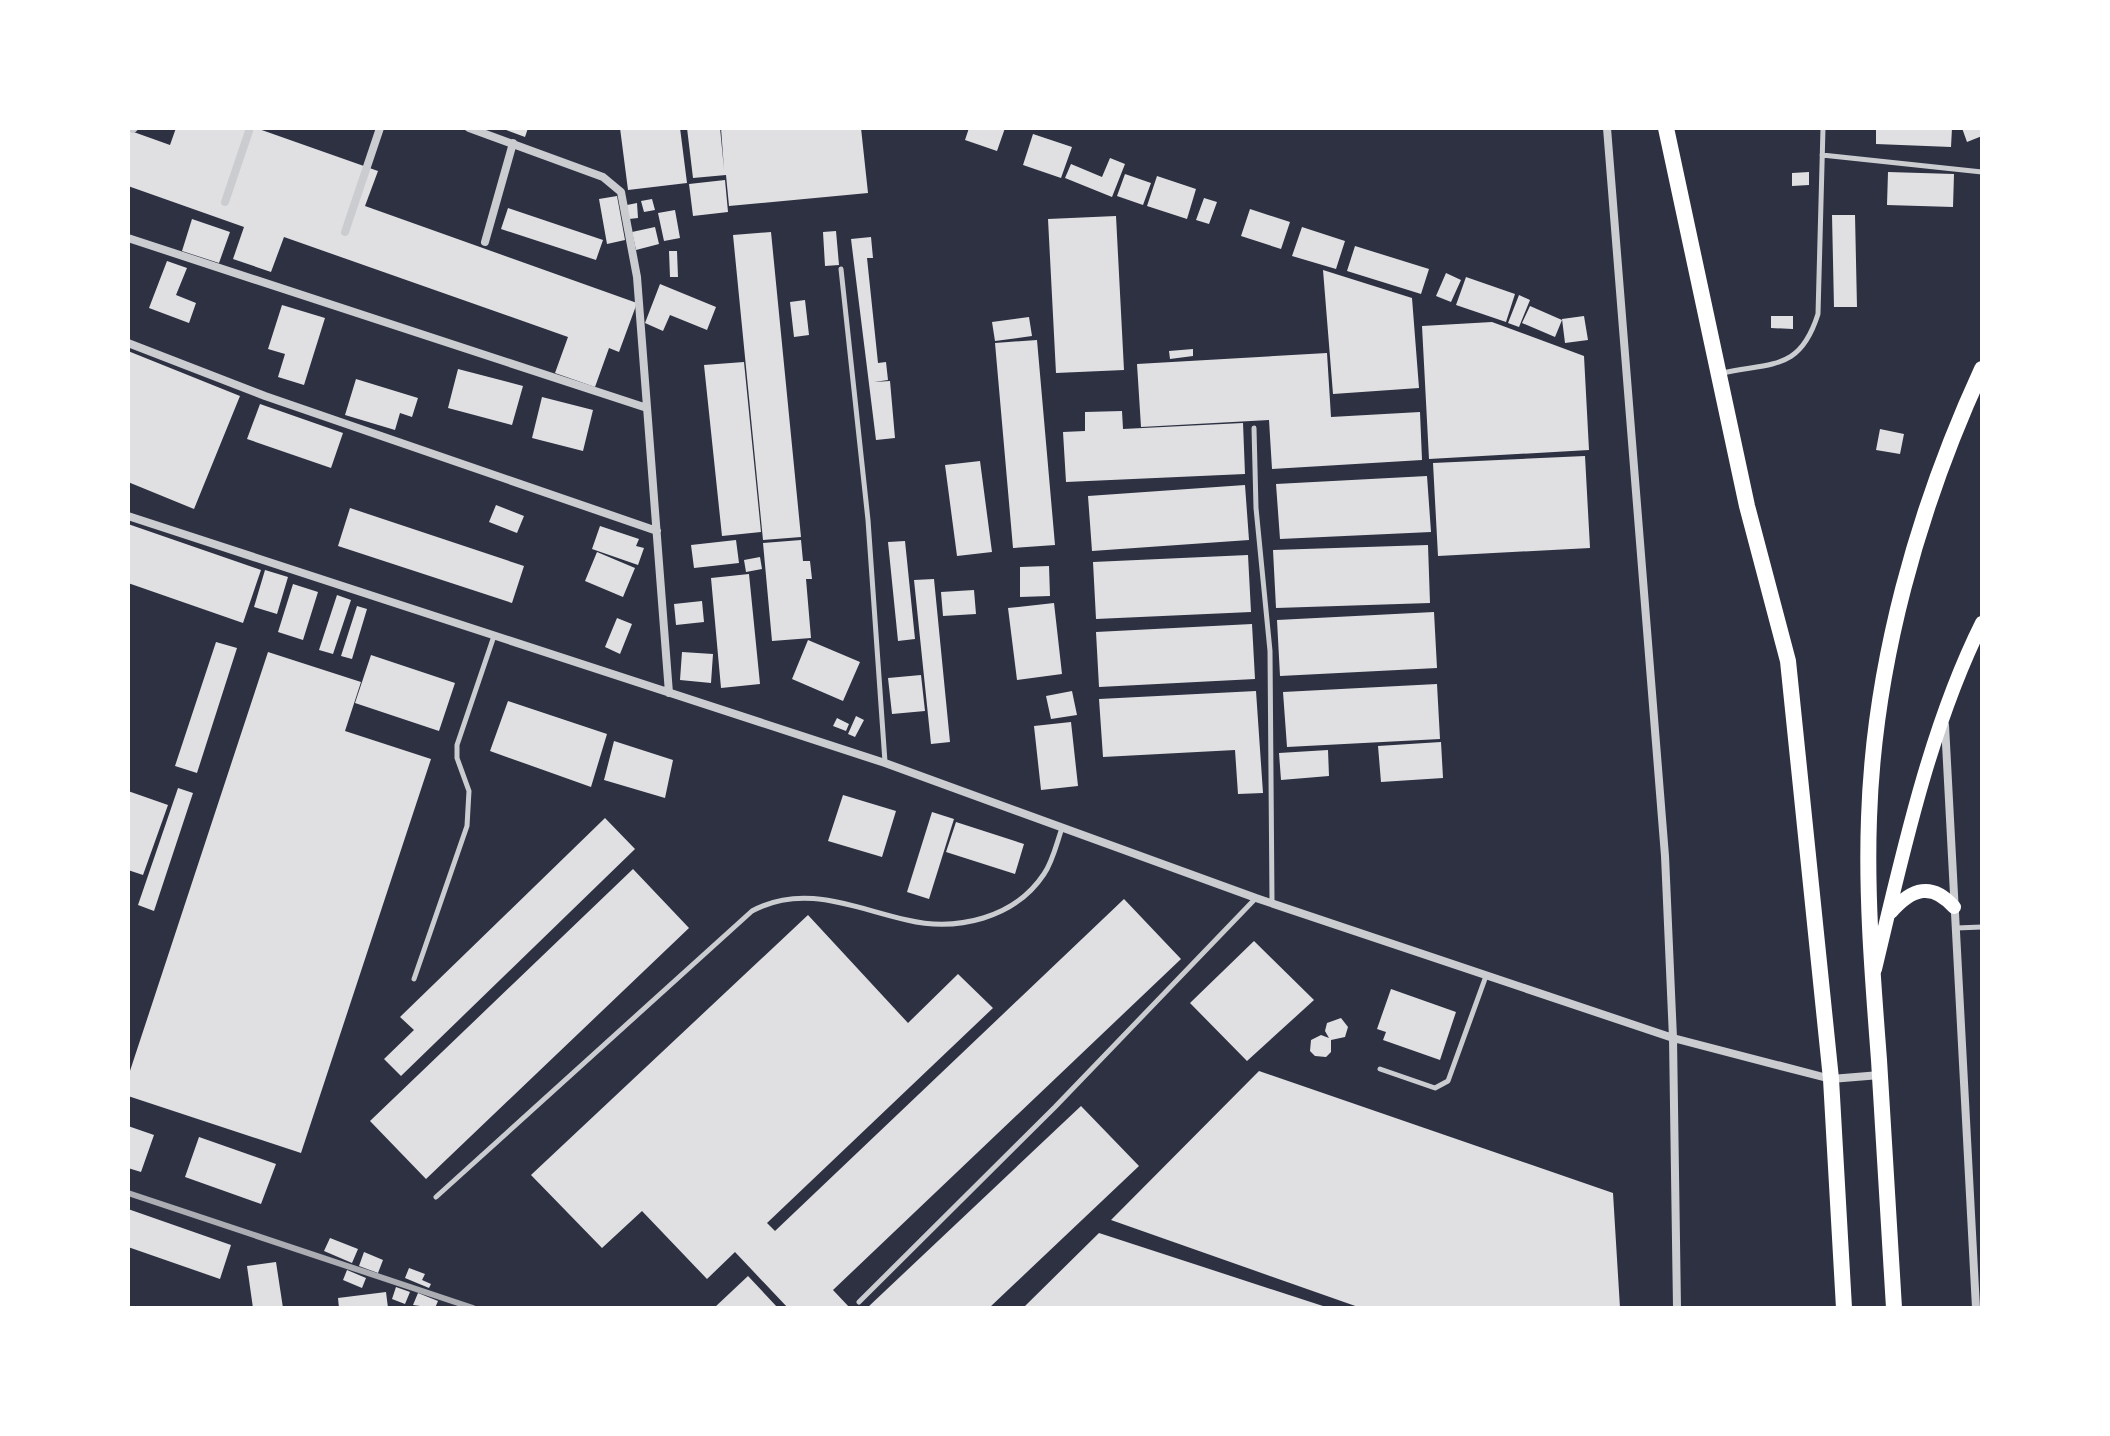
<svg xmlns="http://www.w3.org/2000/svg" width="2110" height="1436" viewBox="0 0 2110 1436" font-family="'Roboto Serif',serif">
	<style>
		.building { fill: #e0e0e3 }
		.lines { fill: none; stroke-linecap: round; stroke-linejoin: round }
		.service { stroke: #caccd0; stroke-width: 5 }
		.minor { stroke: #caccd0; stroke-width: 8 }
		.secondary { stroke: #fff; stroke-width: 14 }
		.trunk { stroke: #fff; stroke-width: 16 }
		.rail { stroke: #abadb3; stroke-width: 6 }
	</style>
	<rect width="100%" height="100%" fill="#2d3142"/>
	<path class="building" d="M176 128H256L378 171 365 206 637 303 619 352 609 348 595 387 555 373 568 337 284 237 271 272 233 259 244 227 128 186V130L170 145Z
		M501 128H528L525 137Z
		M620 128H680L687 183 628 190Z
		M687 128H720L724 169 721 128H861L868 193 729 206 726 175 693 178Z
		M969 128H1005L997 151 965 140Z
		M1876 128H1952L1951 147 1876 144Z
		M1962 128H1982V136L1967 142Z
		M1033 134 1072 147 1061 178 1023 165Z
		M1110 158 1125 164 1112 197 1065 178 1071 164 1102 177Z
		M1809 172V185L1792 186V173Z
		M1888 172 1954 174 1953 207 1887 205Z
		M1125 174 1151 183 1143 205 1117 196Z
		M1157 176 1196 189 1187 219 1147 206Z
		M725 180 728 212 693 216 689 184Z
		M617 196 625 240 607 244 599 199Z
		M1204 198 1217 202 1209 224 1196 220Z
		M652 199 655 210 644 212 641 201Z
		M637 203 638 218 629 219 627 205Z
		M508 208 603 240 596 260 501 229Z
		M1250 209 1290 222 1281 249 1241 236Z
		M675 210 680 238 664 241 658 213Z
		M1832 215H1855L1857 307H1834Z
		M1116 216 1124 370 1056 373 1048 219Z
		M192 219 230 232 219 263 182 251Z
		M655 227 659 244 636 250 632 232Z
		M1302 227 1345 241 1336 269 1292 256Z
		M836 231 839 265 825 266 823 232Z
		M771 232 801 537 763 540 733 235Z
		M871 237 873 258H867L878 363 886 362 888 380 874 382 890 381 895 438 876 440 851 239Z
		M1355 246 1429 269 1421 294 1347 271Z
		M669 251H677L678 277H670Z
		M167 261 187 268 176 295 196 303 189 323 149 308Z
		M1323 270 1412 298 1419 388 1333 394Z
		M1446 273 1461 280 1451 302 1436 296Z
		M1466 277 1515 294 1506 322 1456 305Z
		M660 284 716 307 707 330 670 315 663 331 645 323Z
		M1519 295 1530 300 1519 327 1508 323Z
		M805 300 809 335 794 337 790 302Z
		M282 305 325 318 304 385 278 377 285 354 268 349Z
		M1530 306 1562 320 1555 337 1522 323Z
		M1584 316 1588 340 1565 343 1562 319Z
		M1771 316H1793V329L1771 328Z
		M1029 317 1032 336 995 341 992 322Z
		M1492 322 1584 356 1589 450 1429 459 1422 326Z
		M1037 340 1055 545 1013 548 995 343Z
		M1193 349V356L1170 359 1169 351Z
		M128 351 240 396 194 509 128 482Z
		M1327 353 1331 417 1420 412 1422 460 1272 469 1269 420 1141 427 1137 364Z
		M744 362 761 532 722 536 704 365Z
		M458 369 523 386 512 425 448 408Z
		M356 379 418 398 412 417 400 413 395 430 345 415Z
		M542 397 593 410 583 451 532 438Z
		M260 404 343 433 331 468 247 439Z
		M1122 411 1123 429 1243 423 1245 474 1066 482 1063 432 1085 431V412Z
		M1880 429 1904 434 1900 454 1876 450Z
		M1585 456 1590 548 1438 556 1433 463Z
		M980 461 992 552 957 556 945 465Z
		M1427 476 1431 532 1280 539 1276 484Z
		M1245 485 1249 540 1092 551 1088 496Z
		M496 505 524 516 517 533 489 522Z
		M350 508 524 566 512 603 338 546Z
		M128 524 261 570 243 623 128 583Z
		M600 526 639 539 636 546 644 548 638 565 592 549Z
		M736 540 739 563 694 568 691 545Z
		M801 540 803 561H810L812 579H806L811 638 772 641 763 543Z
		M905 541 915 639 898 641 888 542Z
		M1428 545 1430 603 1276 608 1273 550Z
		M597 552 635 568 623 597 585 581Z
		M1248 555 1251 612 1096 619 1093 562Z
		M760 557 762 569 746 572 744 560Z
		M1049 566 1050 596 1020 597V567Z
		M265 570 288 577 277 614 254 607Z
		M749 574 760 684 721 688 711 578Z
		M934 579 950 742 931 744 914 580Z
		M293 584 318 592 303 640 278 632Z
		M974 590 976 614 943 616 941 592Z
		M337 595 351 600 333 654 319 650Z
		M702 601 704 622 676 625 674 604Z
		M1054 603 1062 674 1017 680 1008 608Z
		M357 606 367 609 352 659 341 656Z
		M1434 612 1437 668 1280 676 1277 620Z
		M617 618 632 624 620 654 605 647Z
		M1252 624 1255 679 1099 687 1096 632Z
		M808 640 860 662 843 701 792 679Z
		M216 642 237 648 197 773 175 766Z
		M268 652 361 682 345 731 431 759 301 1153 128 1096V1077Z
		M682 652 713 654 711 683 680 680Z
		M371 655 455 683 439 731 355 703Z
		M921 675 925 711 892 714 888 678Z
		M1437 684 1440 739 1287 747 1283 692Z
		M1072 691 1077 715 1051 719 1046 696Z
		M1256 691 1263 793 1238 794 1235 750 1103 757 1099 699Z
		M508 701 607 734 591 787 490 751Z
		M856 716 864 720 855 737 848 734Z
		M837 718 849 724 846 731 833 726Z
		M1071 722 1078 786 1041 790 1034 726Z
		M614 741 673 760 665 798 604 780Z
		M1441 742 1443 778 1381 782 1378 746Z
		M1328 750 1329 776 1281 780 1279 753Z
		M178 788 193 793 154 911 138 905Z
		M128 791 168 805 143 875 128 870Z
		M843 795 896 811 882 857 828 841Z
		M932 812 954 819 929 899 907 892Z
		M605 818 635 849 401 1076 384 1059 414 1030 400 1017Z
		M956 822 1024 844 1015 874 946 852Z
		M633 869 689 928 426 1179 370 1121Z
		M1124 899 1181 959 833 1290 850 1308H788L735 1252 707 1279 642 1211 602 1248 531 1175 808 915 908 1023 958 974 993 1008 767 1223 775 1231Z
		M1254 941 1314 1000 1247 1061 1190 1003Z
		M1391 989 1456 1012 1440 1060 1383 1040 1386 1032 1377 1029Z
		M1341 1018 1348 1027 1345 1037 1331 1040V1052L1326 1057 1315 1056 1310 1051 1311 1040 1321 1035 1329 1038 1325 1031 1327 1023Z
		M1259 1071 1613 1193 1620 1308H1361L1111 1220Z
		M1081 1106 1139 1166 989 1308H867Z
		M128 1126 154 1135 141 1172 128 1168Z
		M199 1137 276 1164 261 1204 185 1177Z
		M128 1209 231 1245 220 1279 128 1247Z
		M1099 1233 1326 1307V1308H1023Z
		M330 1238 358 1249 352 1263 324 1251Z
		M364 1252 383 1260 378 1273 359 1266Z
		M276 1262 283 1308H253L247 1266Z
		M409 1268 425 1274 422 1280 431 1284 429 1288 405 1278Z
		M347 1270 366 1278 362 1288 343 1280Z
		M748 1276 778 1308H714Z
		M396 1287 410 1292 405 1304 392 1299Z
		M386 1292 388 1308H339L338 1298Z
		M418 1293 438 1301 435 1308 413 1305Z"/>
	<g class="lines">
		<path class="service" d="M1822 155 1982 172
			M841 269 868 520 885 762
			M1722 373C1773 362 1800 371 1818 314L1823 128
			M1254 428 1256 508 1270 651 1272 901
			M1956 928 1982 927
			M414 979 467 826 469 791 457 758V745L494 636
			M1380 1069 1435 1088 1448 1081 1486 976
			M436 1197 752 911C804 883 854 908 907 920 957 932 1015 918 1044 874 1053 861 1057 842 1062 828
			M859 1302 1055 1107 1255 899"/>
		<path class="minor" d="M469 128 603 177 621 192 637 277 669 693
			M1607 128 1665 856 1673 1038 1677 1308
			M133 129 134 128
			M225 202 250 128
			M345 232 380 128
			M128 238 647 408
			M485 242 513 143
			M128 343 265 396 657 531
			M128 516 885 763 1256 898 1673 1038 1831 1079 1880 1075
			M1945 725 1976 1308"/>
		<path class="secondary" d="M1891 912C1912 888 1932 882 1954 907
			M1875 969C1902 856 1930 727 1982 623"/>
		<path class="trunk" d="M1666 128 1747 506 1788 661 1831 1079 1844 1308
			M1894 1308C1889 1225 1884 1143 1879 1060 1873 980 1866 899 1869 818 1874 664 1918 508 1982 369"/>
		<path class="rail" d="M128 1193 473 1308"/>
	</g>
	<rect width="2110" height="1436" fill="none" stroke="#ffffff" stroke-width="260"/>
</svg>
